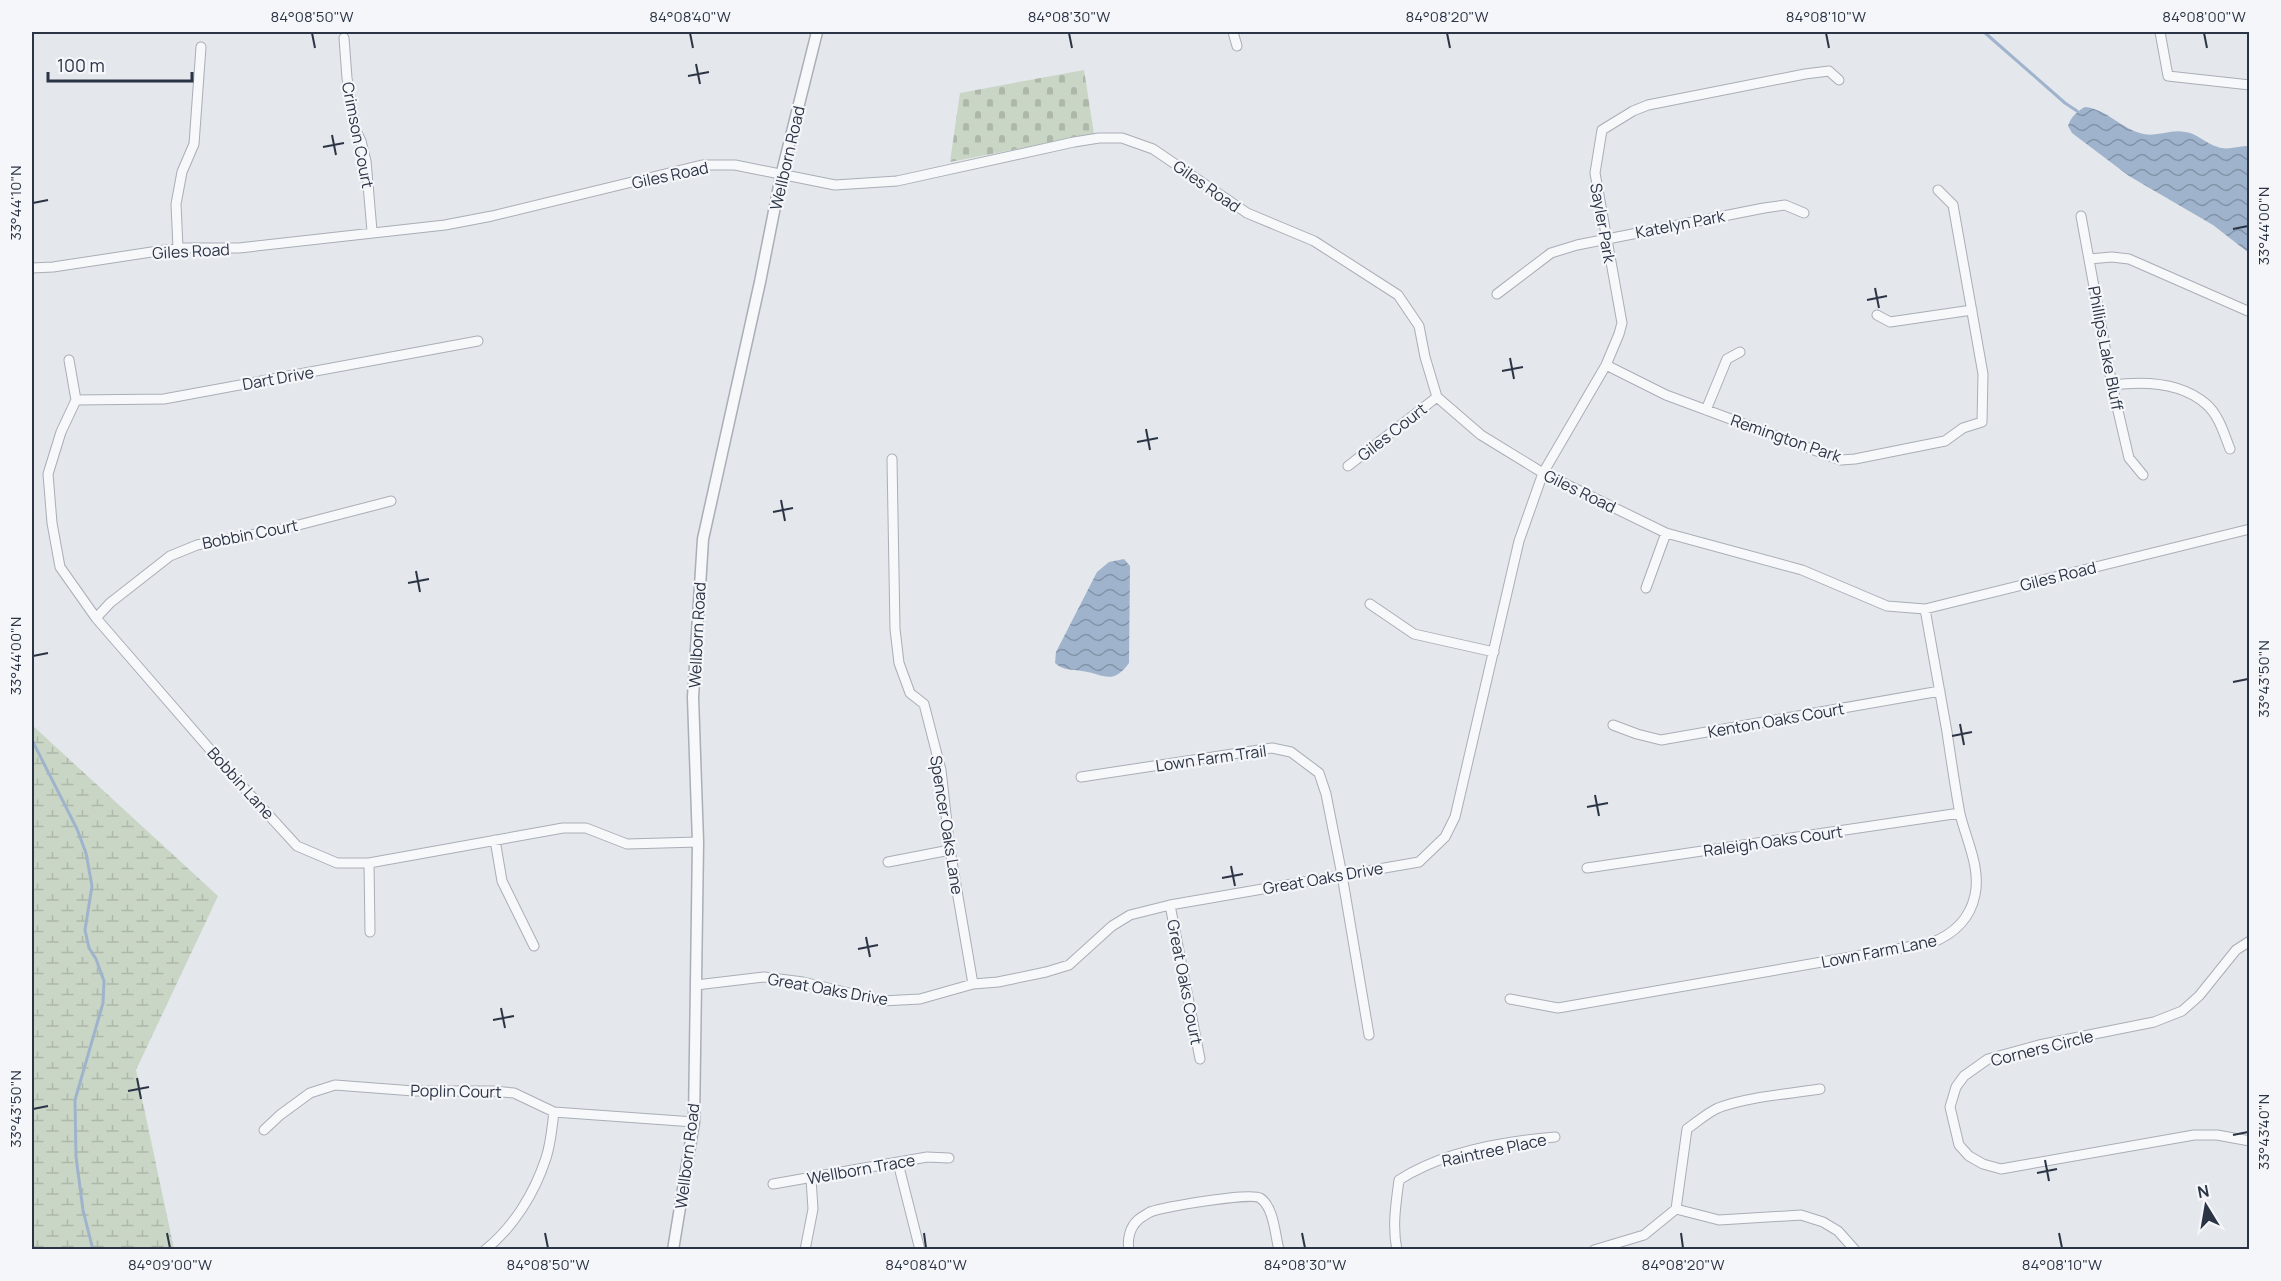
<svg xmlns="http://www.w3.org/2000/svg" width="2281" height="1281" viewBox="0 0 2281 1281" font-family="Manrope,sans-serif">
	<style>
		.wetland { fill: url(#wetland-marsh) }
		.cemetery { fill: url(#cemetery-stones) }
		.water { fill: url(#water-waves) }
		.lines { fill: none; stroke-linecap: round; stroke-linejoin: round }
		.stream { stroke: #9fb4cc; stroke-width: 3 }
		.minor-casing { stroke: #a9aeb7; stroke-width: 11 }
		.tertiary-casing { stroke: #a9aeb7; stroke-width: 13 }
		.minor { stroke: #f7f8fa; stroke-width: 9 }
		.tertiary { stroke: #f7f8fa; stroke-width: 10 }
		.ticks { fill: none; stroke: #2b3445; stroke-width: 2 }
		.labels { text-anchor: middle; stroke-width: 4.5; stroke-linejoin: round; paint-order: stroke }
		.street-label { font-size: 16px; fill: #2b3445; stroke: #f4f6f9 }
		.neatline { fill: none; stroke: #2b3445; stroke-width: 2 }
		.ticks-label { font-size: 15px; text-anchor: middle; fill: #2b3445 }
	</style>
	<defs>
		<pattern id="wetland-marsh" width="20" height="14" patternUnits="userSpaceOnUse" patternTransform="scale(1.5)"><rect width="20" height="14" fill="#c9d6c5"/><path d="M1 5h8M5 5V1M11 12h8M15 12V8" fill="none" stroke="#adb8ab"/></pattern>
		<pattern id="cemetery-stones" width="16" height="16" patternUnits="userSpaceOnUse" patternTransform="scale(1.5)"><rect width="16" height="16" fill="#c9d6c5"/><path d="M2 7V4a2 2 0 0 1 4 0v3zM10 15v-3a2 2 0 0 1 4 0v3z" fill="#adb8ab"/></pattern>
		<pattern id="water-waves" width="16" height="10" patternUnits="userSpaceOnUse" patternTransform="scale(1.5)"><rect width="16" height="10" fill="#9fb4cc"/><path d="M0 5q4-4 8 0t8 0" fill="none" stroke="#8293a7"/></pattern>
	</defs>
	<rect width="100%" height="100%" fill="#e4e7ec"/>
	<path class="wetland" d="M32 725 218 896 136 1070 174 1249H32Z"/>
	<path class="cemetery" d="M1084 70 1094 134 950 162 960 93Z"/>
	<path class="water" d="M2085 107C2107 109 2122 130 2144 134 2157 137 2171 129 2185 132 2197 133 2206 144 2218 147 2228 151 2239 145 2249 146V253L2213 225 2129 176 2072 133 2068 126C2071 117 2077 111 2085 107Z
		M1124 559 1130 566 1129 663C1112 686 1104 674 1082 671 1072 669 1063 671 1055 663L1056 652 1097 572 1109 562Z"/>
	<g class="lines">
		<path class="stream" d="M1984 32 2065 103 2077 111
			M32 740 77 829 86 853 92 886 85 930 89 948 96 959 104 981 103 1003 75 1100 76 1157 83 1210 93 1250"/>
		<g class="minor-casing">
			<path id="minor" d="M1233 32 1237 46
				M2160 32 2168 76 2250 85
				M344 38 347 78 355 129 361 141 366 161 372 231
				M2081 216 2112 385 2129 458 2143 475
				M178 248 176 204 182 172 194 144 201 47
				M2089 259 2112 257 2129 259 2250 312
				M32 268 53 267 178 248H239L445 225 492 216 702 165H735L835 185 897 181 1074 142 1099 138H1122L1153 149 1247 213 1314 241 1398 295 1419 326 1425 357 1437 397 1481 435 1543 473 1666 533 1802 570 1887 606 1925 609 2250 529
				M1497 294 1551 253 1577 245 1764 208 1785 205 1804 213
				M1877 315 1890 322 1972 310
				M69 360 76 400 61 432 48 474 52 523 60 567 96 618 233 776 297 846 337 863H369L563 828H586L627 844 698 842
				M1606 365 1666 395 1841 460 1855 459 1945 441 1963 428 1982 422 1983 374 1953 205 1938 190
				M2112 385C2144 381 2181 382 2206 404 2219 415 2224 434 2230 449
				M76 400 164 399 478 341
				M1706 410 1727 359 1740 352
				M892 459 895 629 899 663 910 693 924 704 941 770 950 850 973 984
				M1348 466 1437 397
				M1646 588 1666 533
				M1370 604 1414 634 1494 652
				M96 618 110 603 170 556 197 545 287 528 391 501
				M1613 725 1637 734 1661 740 1940 691
				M1081 777 1272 748 1291 752 1319 773 1326 794 1342 875 1369 1035
				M495 840 502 881 534 946
				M888 862 950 850
				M369 863 370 932
				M1587 868 1960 813
				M1170 905 1200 1059
				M2250 941 2236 950 2199 996 2182 1011 2154 1022 2039 1045 1988 1059 1964 1076 1956 1087 1950 1107 1959 1145 1969 1156 1983 1164 2001 1169 2194 1135H2217L2250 1141
				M696 985 764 977 803 982 882 1001 920 999 973 984 998 982 1046 972 1069 965 1112 926 1130 915 1170 905 1419 862 1445 837 1455 817 1519 541 1543 473 1606 365 1619 334 1622 323 1595 173 1602 130 1633 111 1648 105 1805 74 1829 71 1839 80
				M1510 999 1558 1008 1931 943C1954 934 1970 919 1975 895 1981 868 1966 839 1960 814 1955 787 1951 759 1947 732 1940 691 1932 650 1925 609
				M264 1130 280 1115 310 1093 335 1085 414 1091H492L514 1093 554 1112 694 1122
				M898 1163 920 1250
				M773 1184 927 1157 949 1158
				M1676 1209 1719 1220 1801 1215 1823 1222 1838 1231 1855 1250
				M485 1250C514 1227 535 1192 546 1158 551 1143 552 1127 554 1112
				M805 1250 813 1209 811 1179
				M1129 1250C1127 1239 1130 1227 1138 1220 1141 1217 1147 1214 1150 1212 1164 1207 1250 1192 1260 1198 1274 1207 1275 1235 1279 1250
				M1397 1250C1392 1227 1396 1203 1399 1180 1442 1152 1505 1141 1555 1137
				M1594 1250 1644 1235 1676 1209 1687 1129C1697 1122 1707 1113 1718 1108 1746 1097 1789 1094 1820 1089"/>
		</g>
		<g class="tertiary-casing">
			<path id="tertiary" d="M673 1250 694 1122 698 842 693 697 703 539 760 282 781 176 817 32"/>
		</g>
		<use href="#minor" class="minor"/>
		<use href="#tertiary" class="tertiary"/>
	</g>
	<path class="ticks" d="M312 33 315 48M690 33 693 48M1069 33 1072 48M1447 33 1450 48M1826 33 1829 48M2204 33 2207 48M696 64 700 84M688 76 709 72M332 135 336 155M323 147 344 143M33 203 48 200M2233 229 2248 226M1875 288 1879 308M1867 300 1887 296M1510 358 1514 379M1502 371 1523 367M1146 429 1150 450M1137 442 1158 438M781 500 785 521M773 512 793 508M416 571 420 592M408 583 429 579M33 656 48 653M2233 682 2248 679M1960 724 1964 745M1952 736 1972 732M1595 795 1599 816M1587 807 1608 803M1231 866 1235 886M1222 878 1243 874M866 937 870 957M858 949 878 945M501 1008 505 1028M493 1020 514 1016M137 1078 141 1099M128 1091 149 1087M33 1109 48 1106M2233 1135 2248 1132M2045 1160 2049 1181M2037 1173 2057 1169M167 1233 170 1248M545 1233 548 1248M924 1233 926 1248M1302 1233 1305 1248M1681 1233 1683 1248M2059 1233 2062 1248"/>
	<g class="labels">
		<g class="street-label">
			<text transform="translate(358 135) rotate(79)" y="6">Crimson Court</text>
			<text transform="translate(787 158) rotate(-77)" y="6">Wellborn Road</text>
			<text transform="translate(670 175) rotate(-12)" y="6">Giles Road</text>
			<text transform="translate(1207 186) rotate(35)" y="6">Giles Road</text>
			<text transform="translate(1603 223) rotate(80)" y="6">Sayler Park</text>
			<text transform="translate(1680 224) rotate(-11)" y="6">Katelyn Park</text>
			<text transform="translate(191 251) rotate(-3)" y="6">Giles Road</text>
			<text transform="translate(2106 348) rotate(79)" y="6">Phillips Lake Bluff</text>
			<text transform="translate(278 378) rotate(-10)" y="6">Dart Drive</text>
			<text transform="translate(1392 432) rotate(-38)" y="6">Giles Court</text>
			<text transform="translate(1786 438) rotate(19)" y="6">Remington Park</text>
			<text transform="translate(1580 491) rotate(26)" y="6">Giles Road</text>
			<text transform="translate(250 534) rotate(-11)" y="6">Bobbin Court</text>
			<text transform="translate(2058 576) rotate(-14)" y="6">Giles Road</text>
			<text transform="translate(697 635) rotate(-87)" y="6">Wellborn Road</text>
			<text transform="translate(1776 720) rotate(-10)" y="6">Kenton Oaks Court</text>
			<text transform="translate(1211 758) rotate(-8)" y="6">Lown Farm Trail</text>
			<text transform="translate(241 783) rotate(48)" y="6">Bobbin Lane</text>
			<text transform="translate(947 825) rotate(81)" y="6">Spencer Oaks Lane</text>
			<text transform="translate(1773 841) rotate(-8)" y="6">Raleigh Oaks Court</text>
			<text transform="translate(1323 878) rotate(-10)" y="6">Great Oaks Drive</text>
			<text transform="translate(1879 951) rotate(-11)" y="6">Lown Farm Lane</text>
			<text transform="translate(1185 982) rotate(79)" y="6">Great Oaks Court</text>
			<text transform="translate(828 989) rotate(10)" y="6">Great Oaks Drive</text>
			<text transform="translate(2042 1048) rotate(-14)" y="6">Corners Circle</text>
			<text transform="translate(456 1091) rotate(1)" y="6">Poplin Court</text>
			<text transform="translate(1494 1150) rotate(-12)" y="6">Raintree Place</text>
			<text transform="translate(687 1156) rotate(-83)" y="6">Wellborn Road</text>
			<text transform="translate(861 1169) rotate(-10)" y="6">Wellborn Trace</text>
		</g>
	</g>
	<rect width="2281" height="1281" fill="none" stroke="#f4f6f9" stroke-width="66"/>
	<g transform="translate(2206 1206) rotate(349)" stroke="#f4f6f9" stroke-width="4.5" paint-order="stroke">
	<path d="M0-4.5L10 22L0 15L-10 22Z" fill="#2b3445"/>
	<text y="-9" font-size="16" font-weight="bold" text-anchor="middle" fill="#2b3445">N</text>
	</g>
	<path d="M48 72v9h144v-9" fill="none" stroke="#2b3445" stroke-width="3"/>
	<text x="57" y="72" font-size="18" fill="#2b3445" stroke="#f4f6f9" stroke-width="4.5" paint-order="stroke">100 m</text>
	<rect x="33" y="33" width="2215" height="1215" class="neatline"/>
	<g class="ticks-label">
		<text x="312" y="22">84°08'50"W</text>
		<text x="690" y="22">84°08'40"W</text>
		<text x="1069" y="22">84°08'30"W</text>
		<text x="1447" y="22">84°08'20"W</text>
		<text x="1826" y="22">84°08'10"W</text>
		<text x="2204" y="22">84°08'00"W</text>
		<text transform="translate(16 203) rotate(-90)" y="5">33°44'10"N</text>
		<text transform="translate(2264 226) rotate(-90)" y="5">33°44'00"N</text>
		<text transform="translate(16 656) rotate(-90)" y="5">33°44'00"N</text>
		<text transform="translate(2264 679) rotate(-90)" y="5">33°43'50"N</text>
		<text transform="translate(16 1109) rotate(-90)" y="5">33°43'50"N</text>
		<text transform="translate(2264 1132) rotate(-90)" y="5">33°43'40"N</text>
		<text x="170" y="1270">84°09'00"W</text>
		<text x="548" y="1270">84°08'50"W</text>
		<text x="926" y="1270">84°08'40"W</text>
		<text x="1305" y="1270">84°08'30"W</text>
		<text x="1683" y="1270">84°08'20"W</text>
		<text x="2062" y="1270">84°08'10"W</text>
	</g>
</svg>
